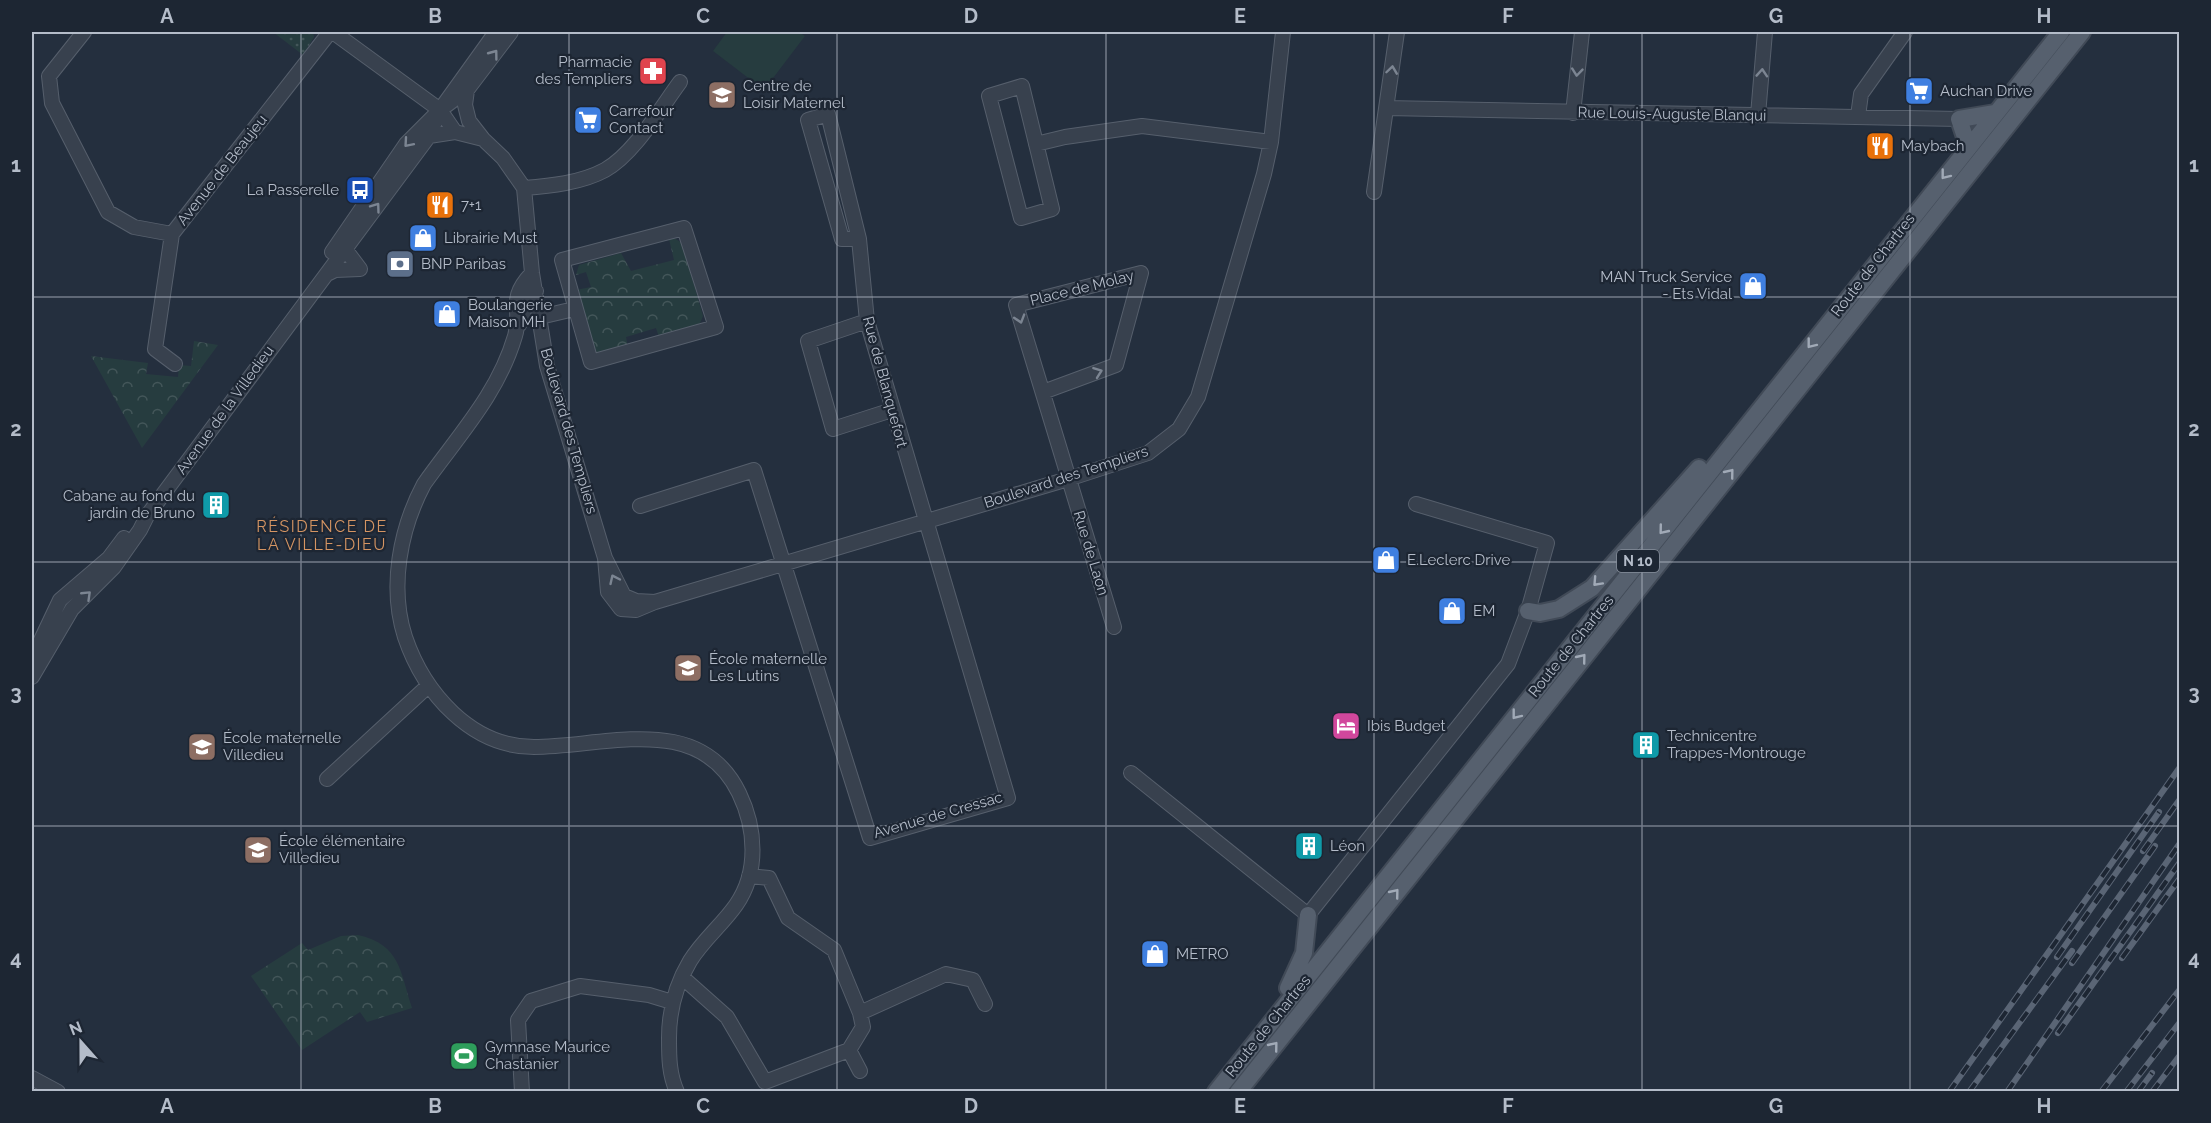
<svg xmlns="http://www.w3.org/2000/svg" width="2211" height="1123" viewBox="0 0 2211 1123" font-family="Raleway,sans-serif">
	<style>
		.grass { fill: url(#grass-dots) }
		.park { fill: url(#park-crowns) }
		.garden { fill: #263c3f }
		.lines { fill: none; stroke-linecap: round; stroke-linejoin: round }
		.minor-casing { stroke: #565f6c; stroke-width: 16 }
		.major-casing { stroke: #414a57; stroke-width: 20 }
		.minor { stroke: #38414e; stroke-width: 14 }
		.major { stroke: #56606e; stroke-width: 16 }
		.rail-casing { stroke: #5a6575; stroke-width: 6 }
		.rail { stroke: #1d2633; stroke-width: 4; stroke-dasharray: 11; stroke-linecap: butt }
		.oneway { stroke: #7c8592 }
		.oneway2 { stroke: #a1aab7 }
		.grid { fill: none; stroke: #b4bcc9; stroke-width: 1.5; stroke-opacity: 0.55 }
		.labels { text-anchor: middle; stroke-width: 4.5; stroke-linejoin: round; paint-order: stroke }
		.shield { fill: #1d2633; stroke: #878f9c; stroke-width: 1.5 }
		.shield-label { font-size: 14px; font-weight: bold; fill: #b4bcc9 }
		.poi-label { font-size: 15px; fill: #b4bcc9; stroke: #1d2633; text-anchor: start }
		.street-label { font-size: 15px; fill: #b4bcc9; stroke: #1d2633 }
		.neighbourhood-label { font-size: 16px; letter-spacing: 1.5px; fill: #d59563; stroke: #1d2633 }
		.neatline { fill: none; stroke: #b4bcc9; stroke-width: 2 }
		.grid-label { font-size: 20px; text-anchor: middle; font-weight: bold; fill: #b4bcc9 }
	</style>
	<defs>
		<pattern id="grass-dots" width="8" height="8" patternUnits="userSpaceOnUse" patternTransform="scale(1.5)"><rect width="8" height="8" fill="#263c3f"/><path d="M2 2h.1M6 6h.1" fill="none" stroke="#435659" stroke-width="1.8" stroke-linecap="round"/></pattern>
		<pattern id="park-crowns" width="20" height="18" patternUnits="userSpaceOnUse" patternTransform="scale(1.5)"><rect width="20" height="18" fill="#263c3f"/><path d="M2 6a3 3 0 1 1 6 0M12 15a3 3 0 1 1 6 0" fill="none" stroke="#435659"/></pattern>
	</defs>
	<rect width="100%" height="100%" fill="#242f3e"/>
	<path class="grass" d="M273 32H313L314 37 303 55Z"/>
	<path class="park" d="M674 238 682 243 703 316 698 328 660 340 656 328 626 337 628 348 599 355 593 354 576 290 591 287 586 272 576 275 579 265 621 253 631 271 674 260 669 239Z
		M194 341 218 345 142 448 91 356 148 363 146 374 178 377 179 365 191 366Z
		M358 935C401 945 400 972 412 1008L367 1022 360 1012 302 1050 251 976 302 943 308 950 341 936Z"/>
	<path class="garden" d="M727 32H799L805 36 764 90 713 51Z"/>
	<g class="lines">
		<g class="minor-casing">
			<path id="minor" d="M84 32 49 76 52 103 108 212 134 227 172 234 330 32
				M333 32 440 110 455 132
				M1022 86 1052 209 1021 218 989 96Z
				M467 90 465 105 469 121 483 139 503 158 524 188 532 273 547 366 605 558 624 596 636 601 655 602 636 610 621 609 608 592 605 558
				M1386 108 1959 119
				M1573 113 1582 32
				M1758 115 1765 32
				M1858 116 1861 94 1905 32
				M429 136 455 132 483 139
				M1036 144 1065 137 1142 126 1271 142
				M524 188C550 186 581 183 605 170 634 154 660 109 680 82
				M1374 192 1397 32
				M684 228 716 327 591 362 562 260Z
				M172 234 155 349 175 364
				M332 252 406 144 440 110 496 32
				M329 273 335 270 360 269 345 249
				M532 273C506 300 523 310 515 336 498 394 458 436 424 484 400 529 389 587 405 637 424 693 471 747 534 747 605 747 699 711 739 793 756 828 759 872 736 905 722 925 703 940 690 961 675 986 669 1010 669 1038 669 1057 669 1074 677 1092
				M540 317 574 309
				M867 321 808 341 833 429 892 410
				M519 325 527 302 536 291
				M1043 392 1116 365 1141 273 1016 305 1114 627
				M640 506 754 470 870 838 1008 798 867 321 859 239 828 114 808 120 842 239H859
				M655 602 1068 479 1148 453 1179 429 1198 397 1264 174 1271 142 1283 32
				M32 659 60 600 109 558 124 538
				M32 677 72 609 114 567 140 530 147 516 429 136 440 110 467 90 511 32
				M1131 773 1308 915 1508 664 1528 611 1547 543 1416 504
				M327 779 428 686
				M749 876 769 878 788 918 834 950 860 1013 946 974 973 980 985 1004
				M682 977 727 1017 765 1082 849 1050 860 1071
				M849 1050 863 1027 860 1013
				M32 1078 58 1092
				M522 1092 518 1020 531 1001 580 986 649 995 672 1002"/>
		</g>
		<g class="major-casing">
			<path id="major" d="M1968 146 1959 119 1995 113
				M1528 611 1540 613 1559 609 1592 588 1699 468
				M1288 988 1304 953 1308 915
				M1216 1092 2061 32
				M1238 1092 2082 32"/>
		</g>
		<use href="#minor" class="minor"/>
		<use href="#major" class="major"/>
		<g class="rail-casing">
			<path id="rail" d="M2143 851 2180 799
				M2057 957 2159 812
				M2122 958 2180 878
				M2072 963 2155 846
				M2058 1033 2180 862
				M1949 1092 2180 767
				M1969 1092 2072 951
				M2007 1092 2180 843
				M2101 1092 2180 989
				M2126 1092 2180 1022
				M2138 1092 2152 1073
				M2152 1092 2180 1055"/>
		</g>
		<use href="#rail" class="rail"/>
	</g>
	<defs><path id="oneway-chevron" d="M-2-3.5L2.5 0L-2 3.5" fill="none" stroke-width="1.6" stroke-linecap="round" stroke-linejoin="round" transform="scale(1.5)"/></defs>
	<g class="oneway">
		<use href="#oneway-chevron" transform="translate(494 54) rotate(-53)"/>
		<use href="#oneway-chevron" transform="translate(1392 70) rotate(-82)"/>
		<use href="#oneway-chevron" transform="translate(1577 72) rotate(96)"/>
		<use href="#oneway-chevron" transform="translate(1762 73) rotate(-86)"/>
		<use href="#oneway-chevron" transform="translate(408 143) rotate(131)"/>
		<use href="#oneway-chevron" transform="translate(376 207) rotate(-54)"/>
		<use href="#oneway-chevron" transform="translate(1020 319) rotate(73)"/>
		<use href="#oneway-chevron" transform="translate(1098 372) rotate(-20)"/>
		<use href="#oneway-chevron" transform="translate(614 579) rotate(-115)"/>
		<use href="#oneway-chevron" transform="translate(87 595) rotate(-44)"/>
	</g>
	<g class="oneway2">
		<use href="#oneway-chevron" transform="translate(1945 175) rotate(128)"/>
		<use href="#oneway-chevron" transform="translate(1811 344) rotate(128)"/>
		<use href="#oneway-chevron" transform="translate(1730 473) rotate(-51)"/>
		<use href="#oneway-chevron" transform="translate(1663 530) rotate(129)"/>
		<use href="#oneway-chevron" transform="translate(1597 582) rotate(133)"/>
		<use href="#oneway-chevron" transform="translate(1582 658) rotate(-51)"/>
		<use href="#oneway-chevron" transform="translate(1516 715) rotate(128)"/>
		<use href="#oneway-chevron" transform="translate(1395 893) rotate(-51)"/>
		<use href="#oneway-chevron" transform="translate(1274 1046) rotate(-51)"/>
	</g>
	<path class="grid" d="M301 32V1092M569 32V1092M837 32V1092M1106 32V1092M1374 32V1092M1642 32V1092M1910 32V1092M32 297H2180M32 562H2180M32 826H2180"/>
	<defs>
		<g id="pharmacy-square" transform="scale(1.5)"><rect x="-9" y="-9" width="18" height="18" rx="4" fill="#e0444e" stroke="#1d2633"/><path d="M-2-6h4v4h4v4h-4v4h-4v-4h-4v-4h4Z" fill="#fff"/></g>
		<g id="supermarket-square" transform="scale(1.5)"><rect x="-9" y="-9" width="18" height="18" rx="4" fill="#3f7fe0" stroke="#1d2633"/><path d="M-6-5.5h2.5l.6 2H6L4.5 2H-2.5L-4.4-4H-6ZM-1.5 3.2a1.3 1.3 0 1 0 .1 0ZM3 3.2a1.3 1.3 0 1 0 .1 0Z" fill="#fff"/></g>
		<g id="school-square" transform="scale(1.5)"><rect x="-9" y="-9" width="18" height="18" rx="4" fill="#8d6e63" stroke="#1d2633"/><path d="M0-5L7-2L0 1L-7-2ZM-4 1L0 2.5L4 1V4Q0 6-4 4Z" fill="#fff"/></g>
		<g id="restaurant-square" transform="scale(1.5)"><rect x="-9" y="-9" width="18" height="18" rx="4" fill="#e8710a" stroke="#1d2633"/><path d="M-5-6h1v4h1v-4h1v4h1v-4h1v5L-1.5 .5V6h-2V.5L-5-1ZM5-6V6H3V1.5H1.5Q1.5-4 5-6Z" fill="#fff"/></g>
		<g id="bus-square" transform="scale(1.5)"><rect x="-9" y="-9" width="18" height="18" rx="4" fill="#1a4fb4" stroke="#1d2633"/><path d="M-5-6H5V4H4V6H2V4H-2V6H-4V4H-5ZM-3.5-4V0h7V-4ZM-3.5 1.2v1.5H-2V1.2ZM2 1.2v1.5H3.5V1.2Z" fill="#fff"/></g>
		<g id="shop-square" transform="scale(1.5)"><rect x="-9" y="-9" width="18" height="18" rx="4" fill="#3f7fe0" stroke="#1d2633"/><path d="M-5-2.5h2.3a2.7 3.5 0 0 1 5.4 0H5L5.5 6h-11ZM-1.5-2.5h3a1.5 2.3 0 0 0-3 0Z" fill="#fff"/></g>
		<g id="bank-square" transform="scale(1.5)"><rect x="-9" y="-9" width="18" height="18" rx="4" fill="#5c6f8a" stroke="#1d2633"/><path d="M-6-4H6V4H-6ZM0-2.3a2.3 2.3 0 1 0 0 4.6a2.3 2.3 0 1 0 0-4.6Z" fill="#fff"/></g>
		<g id="building-square" transform="scale(1.5)"><rect x="-9" y="-9" width="18" height="18" rx="4" fill="#0f9aa8" stroke="#1d2633"/><path d="M-4-6H4V6H1V3H-1V6H-4ZM-2.5-4.3h1.7v1.8h-1.7ZM.8-4.3h1.7v1.8H.8ZM-2.5-1h1.7V.8h-1.7ZM.8-1h1.7V.8H.8Z" fill="#fff"/></g>
		<g id="hotel-square" transform="scale(1.5)"><rect x="-9" y="-9" width="18" height="18" rx="4" fill="#d1479c" stroke="#1d2633"/><path d="M-6-4.5h1.5V1H6V5H4.5V3h-9V5H-6ZM-4 0a1.8 1.8 0 1 1 3.6 0ZM.5 0V-2.5h3Q6-2.5 6 0Z" fill="#fff"/></g>
		<g id="stadium-square" transform="scale(1.5)"><rect x="-9" y="-9" width="18" height="18" rx="4" fill="#2e9e5b" stroke="#1d2633"/><path d="M0-5a6.5 5 0 1 0 0 10a6.5 5 0 1 0 0-10ZM-3.5-1.8h7v3.6h-7Z" fill="#fff"/></g>
	</defs>
	<g fill-rule="evenodd">
		<use href="#pharmacy-square" x="653" y="71"/>
		<use href="#supermarket-square" x="1919" y="91"/>
		<use href="#school-square" x="722" y="95"/>
		<use href="#supermarket-square" x="588" y="120"/>
		<use href="#restaurant-square" x="1880" y="146"/>
		<use href="#bus-square" x="360" y="190"/>
		<use href="#restaurant-square" x="440" y="205"/>
		<use href="#shop-square" x="423" y="238"/>
		<use href="#bank-square" x="400" y="264"/>
		<use href="#shop-square" x="1753" y="286"/>
		<use href="#shop-square" x="447" y="314"/>
		<use href="#building-square" x="216" y="505"/>
		<use href="#shop-square" x="1386" y="560"/>
		<use href="#shop-square" x="1452" y="611"/>
		<use href="#school-square" x="688" y="668"/>
		<use href="#hotel-square" x="1346" y="726"/>
		<use href="#building-square" x="1646" y="745"/>
		<use href="#school-square" x="202" y="747"/>
		<use href="#building-square" x="1309" y="846"/>
		<use href="#school-square" x="258" y="850"/>
		<use href="#shop-square" x="1155" y="954"/>
		<use href="#stadium-square" x="464" y="1056"/>
	</g>
	<g class="labels">
		<rect class="shield" x="1617" y="550" width="42" height="22" rx="4.5"/>
		<g class="shield-label">
			<text x="1638" y="566">N 10</text>
		</g>
		<g class="poi-label">
			<text x="632" y="67" text-anchor="end">Pharmacie<tspan x="632" dy="17">des Templiers</tspan></text>
			<text x="743" y="91">Centre de<tspan x="743" dy="17">Loisir Maternel</tspan></text>
			<text x="1940" y="96">Auchan Drive</text>
			<text x="609" y="116">Carrefour<tspan x="609" dy="17">Contact</tspan></text>
			<text x="1901" y="151">Maybach</text>
			<text x="339" y="195" text-anchor="end">La Passerelle</text>
			<text x="461" y="210">7+1</text>
			<text x="444" y="243">Librairie Must</text>
			<text x="421" y="269">BNP Paribas</text>
			<text x="1732" y="282" text-anchor="end">MAN Truck Service<tspan x="1732" dy="17">- Ets Vidal</tspan></text>
			<text x="468" y="310">Boulangerie<tspan x="468" dy="17">Maison MH</tspan></text>
			<text x="195" y="501" text-anchor="end">Cabane au fond du<tspan x="195" dy="17">jardin de Bruno</tspan></text>
			<text x="1407" y="565">E.Leclerc Drive</text>
			<text x="1473" y="616">EM</text>
			<text x="709" y="664">École maternelle<tspan x="709" dy="17">Les Lutins</tspan></text>
			<text x="1367" y="731">Ibis Budget</text>
			<text x="1667" y="741">Technicentre<tspan x="1667" dy="17">Trappes-Montrouge</tspan></text>
			<text x="223" y="743">École maternelle<tspan x="223" dy="17">Villedieu</tspan></text>
			<text x="279" y="846">École élémentaire<tspan x="279" dy="17">Villedieu</tspan></text>
			<text x="1330" y="851">Léon</text>
			<text x="1176" y="959">METRO</text>
			<text x="485" y="1052">Gymnase Maurice<tspan x="485" dy="17">Chastanier</tspan></text>
		</g>
		<g class="street-label">
			<text transform="translate(1672 114) rotate(1)" y="5">Rue Louis-Auguste Blanqui</text>
			<text transform="translate(222 170) rotate(-52)" y="5">Avenue de Beaujeu</text>
			<text transform="translate(1873 265) rotate(-52)" y="5">Route de Chartres</text>
			<text transform="translate(1082 288) rotate(-14)" y="5">Place de Molay</text>
			<text transform="translate(885 382) rotate(75)" y="5">Rue de Blanquefort</text>
			<text transform="translate(225 410) rotate(-54)" y="5">Avenue de la Villedieu</text>
			<text transform="translate(569 431) rotate(74)" y="5">Boulevard des Templiers</text>
			<text transform="translate(1066 477) rotate(-18)" y="5">Boulevard des Templiers</text>
			<text transform="translate(1091 553) rotate(73)" y="5">Rue de Laon</text>
			<text transform="translate(1571 646) rotate(-51)" y="5">Route de Chartres</text>
			<text transform="translate(938 815) rotate(-16)" y="5">Avenue de Cressac</text>
			<text transform="translate(1268 1026) rotate(-51)" y="5">Route de Chartres</text>
		</g>
		<g class="neighbourhood-label">
			<text x="322" y="532">RÉSIDENCE DE<tspan x="322" dy="18">LA VILLE-DIEU</tspan></text>
		</g>
	</g>
	<rect width="2211" height="1123" fill="none" stroke="#1d2633" stroke-width="66"/>
	<g transform="translate(81 1042) rotate(339)" stroke="#1d2633" stroke-width="4.5" paint-order="stroke">
	<path d="M0-4.5L10 22L0 15L-10 22Z" fill="#b4bcc9"/>
	<text y="-9" font-size="16" font-weight="bold" text-anchor="middle" fill="#b4bcc9">N</text>
	</g>
	<rect x="33" y="33" width="2145" height="1057" class="neatline"/>
	<g class="grid-label">
		<text x="167" y="23">A</text>
		<text x="435" y="23">B</text>
		<text x="703" y="23">C</text>
		<text x="971" y="23">D</text>
		<text x="1240" y="23">E</text>
		<text x="1508" y="23">F</text>
		<text x="1776" y="23">G</text>
		<text x="2044" y="23">H</text>
		<text x="16" y="172">1</text>
		<text x="2194" y="172">1</text>
		<text x="16" y="436">2</text>
		<text x="2194" y="436">2</text>
		<text x="16" y="700">3</text>
		<text x="2194" y="700">3</text>
		<text x="16" y="965">4</text>
		<text x="2194" y="965">4</text>
		<text x="167" y="1113">A</text>
		<text x="435" y="1113">B</text>
		<text x="703" y="1113">C</text>
		<text x="971" y="1113">D</text>
		<text x="1240" y="1113">E</text>
		<text x="1508" y="1113">F</text>
		<text x="1776" y="1113">G</text>
		<text x="2044" y="1113">H</text>
	</g>
</svg>
